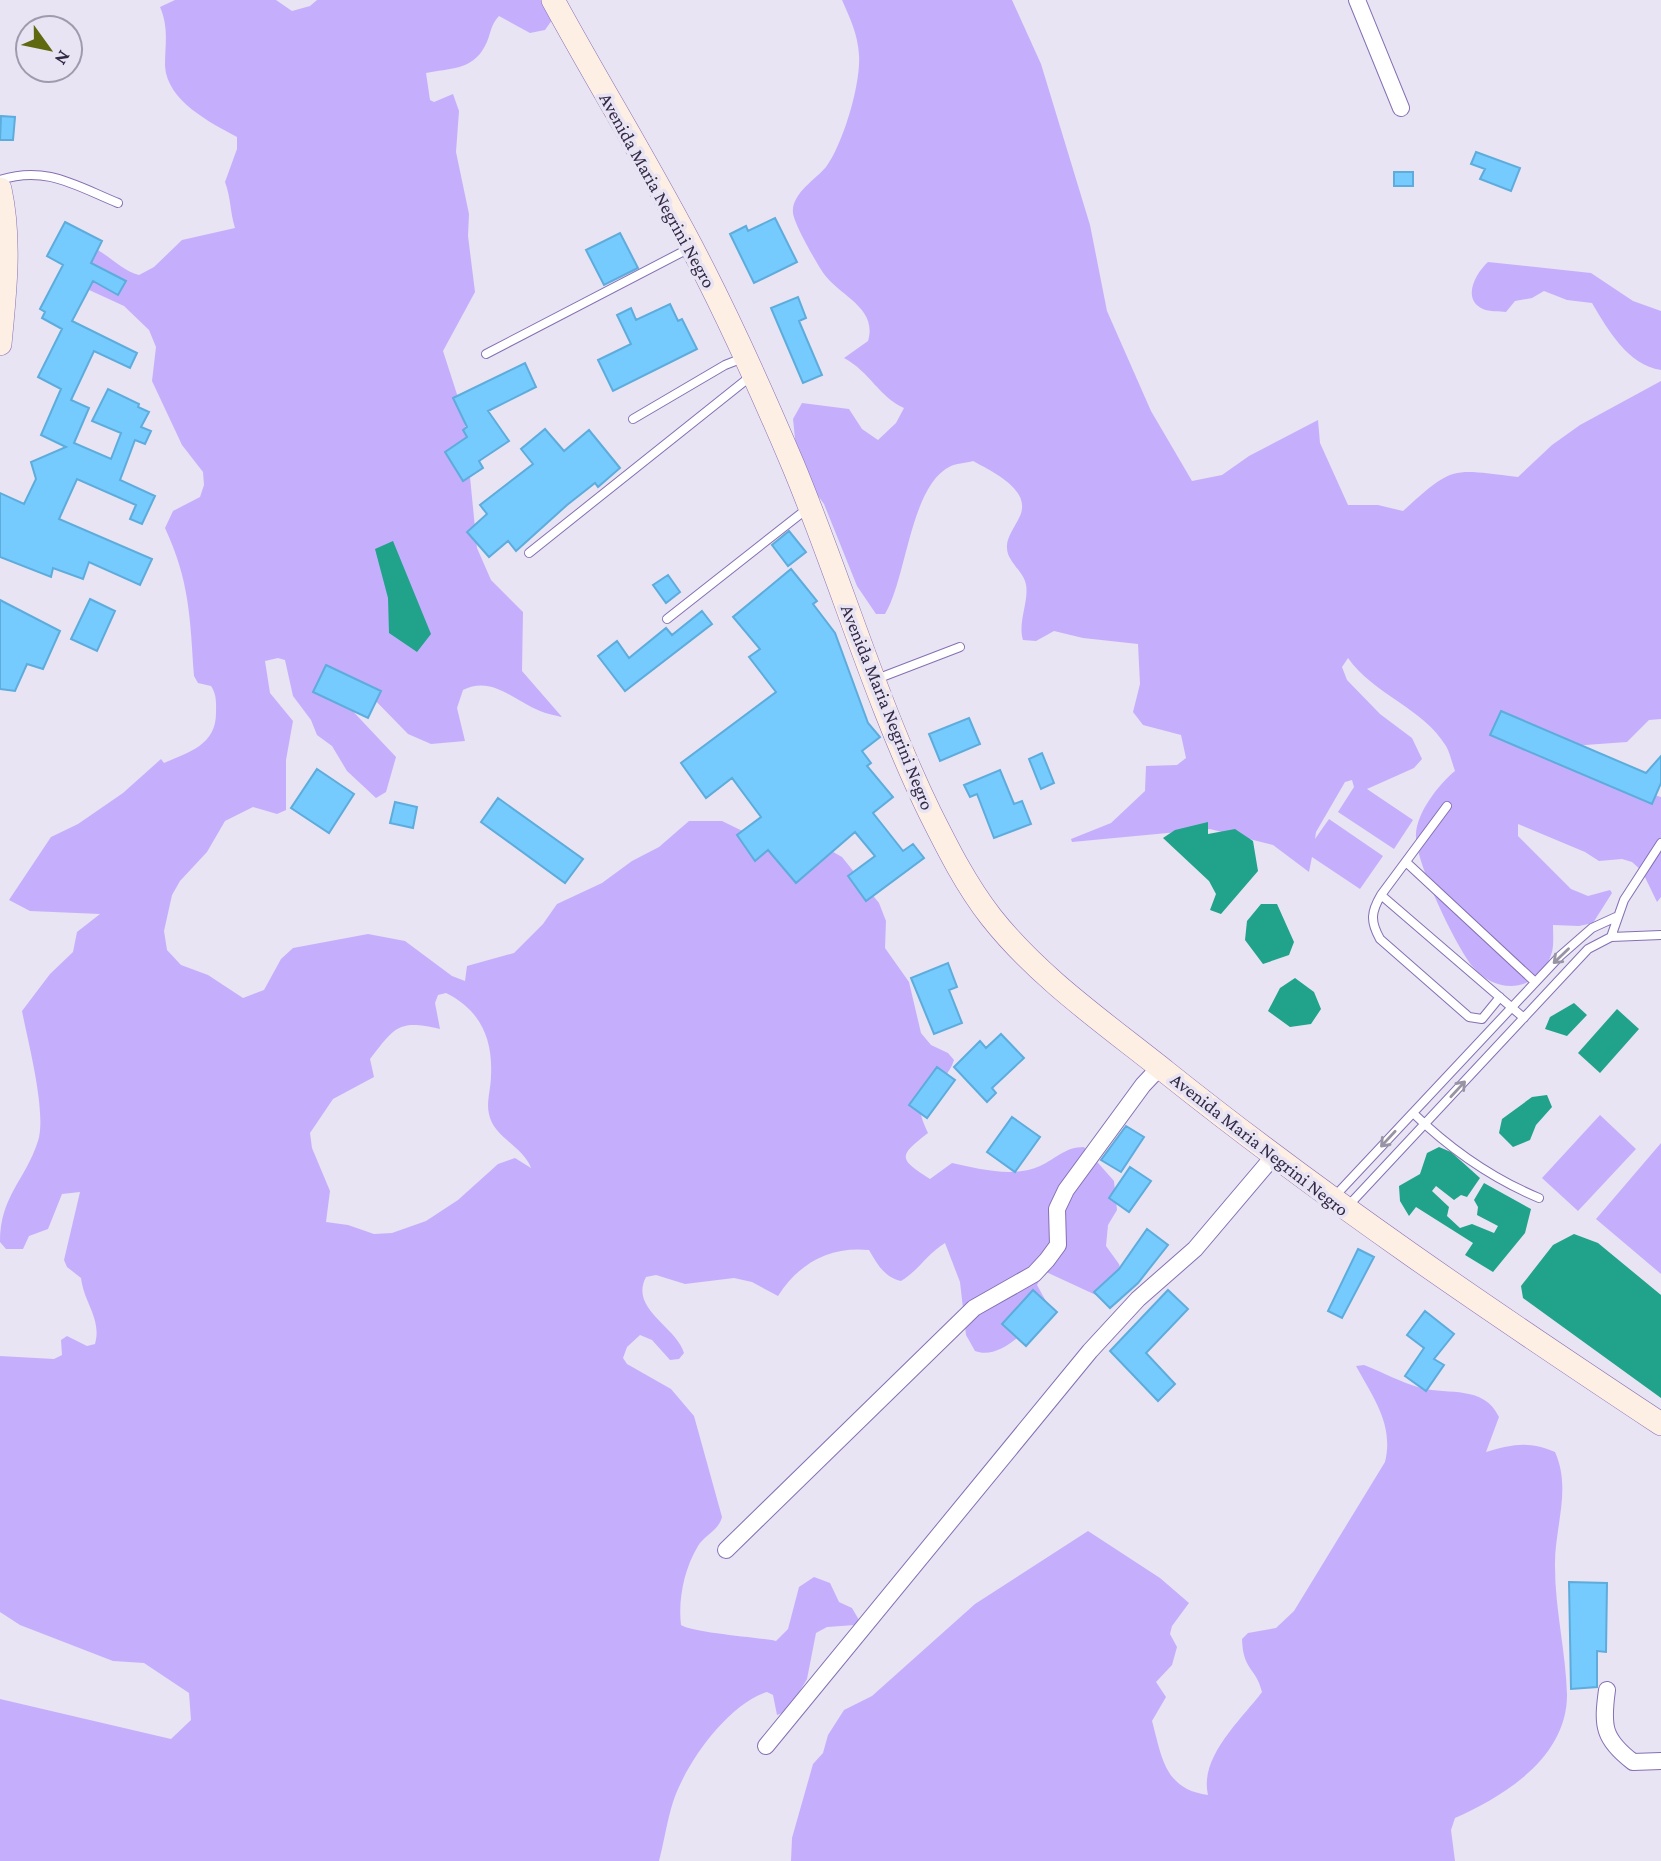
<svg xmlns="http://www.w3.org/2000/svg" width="1661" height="1861" viewBox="0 0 1661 1861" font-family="'Crimson Pro',serif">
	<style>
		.green { fill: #c5affc; fill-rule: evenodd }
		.water { fill: #20a28b }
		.building { fill: #75cafe; stroke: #5dacdc; stroke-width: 2 }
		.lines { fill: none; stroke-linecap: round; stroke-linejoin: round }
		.lane-casing { stroke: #8570b4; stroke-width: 10 }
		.street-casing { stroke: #8570b4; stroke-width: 18 }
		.secondary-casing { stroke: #8570b4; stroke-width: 24 }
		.lane { stroke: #fff; stroke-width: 8 }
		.street { stroke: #fff; stroke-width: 16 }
		.secondary { stroke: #feefe5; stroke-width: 23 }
		.oneway { stroke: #9994a3 }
		.labels { text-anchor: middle; stroke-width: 7; stroke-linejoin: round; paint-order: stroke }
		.street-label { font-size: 19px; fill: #332a47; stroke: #e8e4f3 }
	</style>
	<rect width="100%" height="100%" fill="#e8e4f3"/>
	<path class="green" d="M175 0H276L292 11 310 6 317 0H552V20L545 30 530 33 499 16C490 25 491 35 485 46 472 71 449 68 426 73L430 100 434 102 453 94 459 111 456 152 469 214 468 236 475 292 443 351 464 416 477 548 491 580 523 612 522 671 562 717C555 715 547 714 540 711 514 701 492 675 463 690L457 708 465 741 431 744 408 734 368 693 347 705 396 757 386 792 376 798 347 771 332 746 317 735 311 720 293 696 285 660 278 658 265 661 270 693 293 721 286 760V810L277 814 253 807 225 821 207 852 180 881 172 895 164 931 167 950 181 965 208 975 243 998 264 990 281 959 293 948 368 934 405 941 452 976 465 981 467 966 514 953 543 924 557 904 602 883 632 861 659 847 689 821H722L759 839 812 840 842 857 879 903 886 921 885 948 909 982 921 1033 931 1045 948 1053 954 1060C942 1097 903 1081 928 1133 898 1156 898 1159 930 1179L952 1163C980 1169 1013 1178 1040 1166 1057 1158 1065 1147 1084 1147L1114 1181 1117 1210 1108 1225 1106 1246 1119 1264 1123 1280 1098 1296 1044 1271 1037 1285 1048 1305V1312C1028 1327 1000 1361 975 1351L966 1335 960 1282 945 1243C927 1254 918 1271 901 1281 884 1277 877 1264 869 1250 830 1246 799 1263 778 1296L752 1282 734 1278 685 1284 656 1275 646 1277C629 1309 677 1327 684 1353L679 1359 670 1360 652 1340 640 1335 627 1347 623 1358 627 1364 671 1389 694 1416 722 1517C719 1530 705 1535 698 1546 684 1569 678 1600 681 1625 694 1633 756 1637 776 1641L788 1629 799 1587 814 1577 830 1583 839 1602 852 1608 859 1620 855 1625 827 1627 816 1633 807 1679 788 1711 777 1715 773 1695 767 1692C727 1705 686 1763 673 1802 667 1821 664 1842 659 1861H0V1699L171 1739 191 1720 189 1693 144 1663 113 1661 20 1625 0 1612V1356L54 1359 62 1355 61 1340 67 1336 87 1346 95 1344C102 1319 84 1303 81 1278L67 1267 64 1260 80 1192 62 1194 48 1229 29 1236 23 1249H6L0 1242C0 1196 25 1181 38 1141 47 1113 28 1042 22 1011L50 974 73 952 77 932 100 914 30 911 9 900 51 837 78 824 123 793 161 759 164 763C189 752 216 745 216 713 216 703 217 695 211 686L198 683 194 676C190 618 190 582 165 528L173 511 200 497 204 485 203 472 182 445 152 381 156 347 149 330 124 306 87 289V245C107 252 120 270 139 275L154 267 182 240 235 228C230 212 231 198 225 182L237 149V137C211 123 167 101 165 66 165 43 169 28 160 7ZM446 993C480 1010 493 1038 491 1076 491 1088 486 1103 489 1114 493 1137 524 1147 531 1168L515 1158 498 1164 458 1200 426 1221 392 1233 374 1234 348 1225 326 1222 330 1191 312 1148 310 1133 333 1099 374 1077 370 1059C395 1027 398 1019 440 1029L435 1003 438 995Z
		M842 0H1012L1041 64 1090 225 1107 311 1151 411 1192 481 1222 475 1249 456 1318 420 1320 443 1348 505H1378L1403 511C1454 465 1450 469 1518 477L1552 445 1580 425 1661 381V719L1649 720 1627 742 1571 746 1583 774 1661 797V897L1657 902 1642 871 1632 862 1622 859 1599 861 1585 852 1518 824V836L1571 889 1588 896 1610 890 1612 893 1593 923 1579 926 1553 925C1553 933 1554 944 1552 952 1541 991 1498 997 1473 967 1456 946 1414 860 1416 834 1417 812 1439 784 1455 771 1452 763 1450 753 1446 746 1423 708 1373 694 1348 658L1342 667 1347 680 1380 714 1412 738 1422 759 1414 768 1367 789 1413 820 1394 849 1338 812 1354 787 1352 780 1345 782 1316 832 1315 839 1329 819 1383 856 1360 889 1312 857 1309 872 1273 845 1210 829 1072 842 1071 839 1111 823 1145 791 1146 766 1177 765 1186 758 1181 735 1143 725 1133 712 1140 684 1138 644 1083 638 1054 631 1036 641 1023 640C1017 621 1031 598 1025 581 1021 570 1007 560 1007 548 1006 538 1015 527 1019 518 1034 490 991 471 973 461 966 463 958 463 951 466 910 485 907 578 885 614H876L857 586 824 504 798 468 793 419 802 403 849 409 862 429 878 440 896 423 904 408C879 397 870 372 844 358L868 341C878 308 840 296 824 274 817 264 794 224 793 213 791 194 815 180 826 167 843 144 861 84 859 55 858 35 850 18 842 0Z
		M1488 262 1591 273 1633 301 1661 311V370C1628 365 1608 330 1592 303L1567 300 1544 291 1532 298 1515 301 1506 312C1500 311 1489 312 1483 309 1461 299 1476 273 1488 262Z
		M1600 1115 1636 1149 1578 1211 1542 1178Z
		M1661 1143V1274L1596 1219Z
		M1364 1365C1382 1372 1402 1383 1421 1388 1449 1395 1484 1385 1499 1417L1486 1452C1513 1444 1529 1441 1555 1452 1572 1490 1554 1528 1555 1567 1555 1610 1566 1652 1567 1695 1567 1757 1505 1796 1455 1818L1451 1830 1455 1861H791L792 1838 813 1764 823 1753 828 1735 844 1710 872 1696 975 1604 1088 1531 1160 1578 1189 1603 1172 1626 1170 1634 1177 1647 1172 1665 1156 1682 1166 1697 1152 1721C1162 1757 1164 1789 1208 1795 1199 1757 1241 1720 1262 1692 1256 1667 1243 1671 1242 1639L1248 1633 1276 1628 1294 1611 1385 1462C1394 1425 1374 1399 1356 1366Z"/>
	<path class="water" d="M393 541 431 634 417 652 389 633 388 598 375 549Z
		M1208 822V834L1235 829 1253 841 1258 871 1221 914 1210 910 1216 894 1209 881 1163 838 1175 830Z
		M1261 904H1277L1294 942 1289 955 1263 964 1245 940 1247 921Z
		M1295 978 1314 992 1321 1009 1311 1024 1290 1027 1268 1011 1280 988Z
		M1574 1003 1587 1015 1567 1036 1545 1029 1550 1017Z
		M1617 1009 1639 1029 1600 1073 1578 1053Z
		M1547 1095 1552 1107 1536 1125 1530 1140 1513 1147 1499 1133 1502 1119 1532 1097Z
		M1439 1147 1451 1152 1480 1178 1467 1197 1461 1195 1454 1200 1436 1186 1432 1191 1449 1207 1447 1216 1460 1228 1472 1224 1494 1233 1498 1226 1477 1215 1478 1207 1474 1200 1484 1183 1531 1209 1525 1233 1493 1272 1465 1255 1473 1243 1416 1207 1409 1216 1400 1201 1399 1186 1420 1174 1427 1153Z
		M1574 1234 1598 1243 1661 1295V1398L1523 1298 1521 1286 1553 1245Z"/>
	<path class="building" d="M1 116 15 117 13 140H0Z
		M1476 152 1520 168 1511 191 1480 179 1485 169 1471 164Z
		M1394 172H1413V186H1394Z
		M775 218 797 262 754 283 730 234 746 226 748 231Z
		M65 222 102 241 91 263 126 281 118 295 93 281 72 321 137 353 130 368 94 351 71 400 89 408 74 443 111 459 121 433 92 421 108 389 139 404 138 407 149 412 141 427 151 431 145 444 135 440 120 480 155 496 142 524 130 519 136 505 77 479 59 519 152 559 140 585 89 562 83 579 53 568 51 577 0 557V493L24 504 36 479 31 462 66 447 41 435 61 389 38 377 62 329 42 318 45 312 40 309 63 265 47 256Z
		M620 233 638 268 604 285 586 250Z
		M798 297 806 318 799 321 822 375 803 383 771 308Z
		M670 304 678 321 682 319 697 349 613 391 598 360 631 344 617 315 631 308 636 320Z
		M525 363 536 387 488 411 509 441 479 461 483 468 463 481 445 452 467 437 463 430 467 427 453 398Z
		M545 429 564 451 589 430 620 468 598 487 595 483 567 505 516 551 508 541 489 557 467 532 487 514 480 505 533 464 521 449Z
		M789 531 806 552 788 566 772 545Z
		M791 569 817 601 813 604 835 633 868 723 880 737 862 751 871 763 867 766 893 797 873 813 903 851 913 844 924 858 866 901 848 876 875 856 855 832 796 883 768 850 755 861 737 835 761 817 732 778 706 798 681 763 776 692 749 657 760 649 733 617Z
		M668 575 680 592 666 603 653 585Z
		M90 599 115 611 97 651 71 639Z
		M0 600 60 631 43 669 27 664 15 691 0 689Z
		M702 611 712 624 625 691 598 656 617 641 629 658 666 628 672 635Z
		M326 665 381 691 368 718 313 692Z
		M1501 711 1646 773 1661 756V783L1652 804 1490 735Z
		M969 718 980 744 940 761 929 734Z
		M1042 753 1054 783 1041 789 1029 759Z
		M317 769 354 794 329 833 291 808Z
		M1000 770 1014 804 1022 801 1031 824 994 838 977 794 970 797 964 785Z
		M498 798 583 859 565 883 481 822Z
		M395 802 417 807 413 828 390 823Z
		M948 963 957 987 949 990 962 1023 934 1034 911 978Z
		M1001 1034 1024 1058 992 1088 996 1093 987 1102 954 1067 980 1041 986 1048Z
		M937 1067 955 1080 927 1118 909 1105Z
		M1012 1117 1040 1137 1015 1172 987 1152Z
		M1126 1126 1144 1137 1121 1172 1101 1160Z
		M1130 1167 1151 1181 1129 1212 1109 1198Z
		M1147 1229 1168 1245 1138 1283 1110 1308 1094 1292 1119 1269Z
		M1358 1249 1374 1257 1342 1318 1328 1311Z
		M1033 1290 1057 1312 1026 1346 1002 1324Z
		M1168 1290 1188 1309 1146 1353 1175 1384 1158 1401 1110 1351Z
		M1425 1311 1454 1334 1434 1359 1444 1365 1426 1391 1405 1376 1424 1348 1407 1335Z
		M1569 1582 1607 1583 1606 1652 1597 1651V1687L1571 1689Z"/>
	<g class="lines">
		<g class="lane-casing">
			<path id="lane" d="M0 180C46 165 76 186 118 203
				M486 354 688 249
				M633 419 725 365 743 358
				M529 553 751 376
				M667 619 808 508
				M874 680 960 647
				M1447 806 1381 895C1371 912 1370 921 1380 939L1469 1017 1482 1019 1500 997
				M1406 862 1535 982
				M1381 895 1524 1018
				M1611 937 1624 900 1661 843
				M1413 1113C1450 1149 1491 1178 1539 1198
				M1334 1197 1560 956 1592 928 1616 917
				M1348 1206 1588 949 1611 937 1661 935"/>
		</g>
		<g class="street-casing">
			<path id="street" d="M1357 0 1401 108
				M726 1550 974 1308 1034 1274 1047 1260 1058 1245 1057 1209 1066 1190 1143 1085 1160 1067
				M1607 1690C1602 1726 1603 1739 1633 1762L1661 1761
				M766 1746 1090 1351 1138 1299 1195 1249 1273 1157"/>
		</g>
		<g class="secondary-casing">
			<path id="secondary" d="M553 0C602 90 657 178 703 269 736 334 765 399 793 465 841 580 875 700 930 813 948 849 966 885 991 917 1039 978 1106 1024 1166 1072 1325 1199 1492 1312 1661 1424
				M0 189C11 240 5 292 0 344"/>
		</g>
		<use href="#lane" class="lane"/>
		<use href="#street" class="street"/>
		<use href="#secondary" class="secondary"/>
	</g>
	<defs><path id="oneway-shaft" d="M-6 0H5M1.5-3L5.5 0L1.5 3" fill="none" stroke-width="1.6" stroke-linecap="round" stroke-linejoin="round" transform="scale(1.75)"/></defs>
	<g class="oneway">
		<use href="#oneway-shaft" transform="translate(1561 956) rotate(136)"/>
		<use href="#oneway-shaft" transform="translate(1458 1089) rotate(-47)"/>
		<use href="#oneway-shaft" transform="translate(1388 1139) rotate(133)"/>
	</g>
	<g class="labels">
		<g class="street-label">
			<text transform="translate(658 190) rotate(61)" y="7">Avenida Maria Negrini Negro</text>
			<text transform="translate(888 707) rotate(68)" y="7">Avenida Maria Negrini Negro</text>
			<text transform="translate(1260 1144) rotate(38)" y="7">Avenida Maria Negrini Negro</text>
		</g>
	</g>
	<g transform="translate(49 49) rotate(123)"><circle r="33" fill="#e8e4f3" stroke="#a09aae" stroke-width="2"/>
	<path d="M0-5L12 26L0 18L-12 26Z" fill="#5e6910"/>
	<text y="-10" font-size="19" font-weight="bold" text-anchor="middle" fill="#332a47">N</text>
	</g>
</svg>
